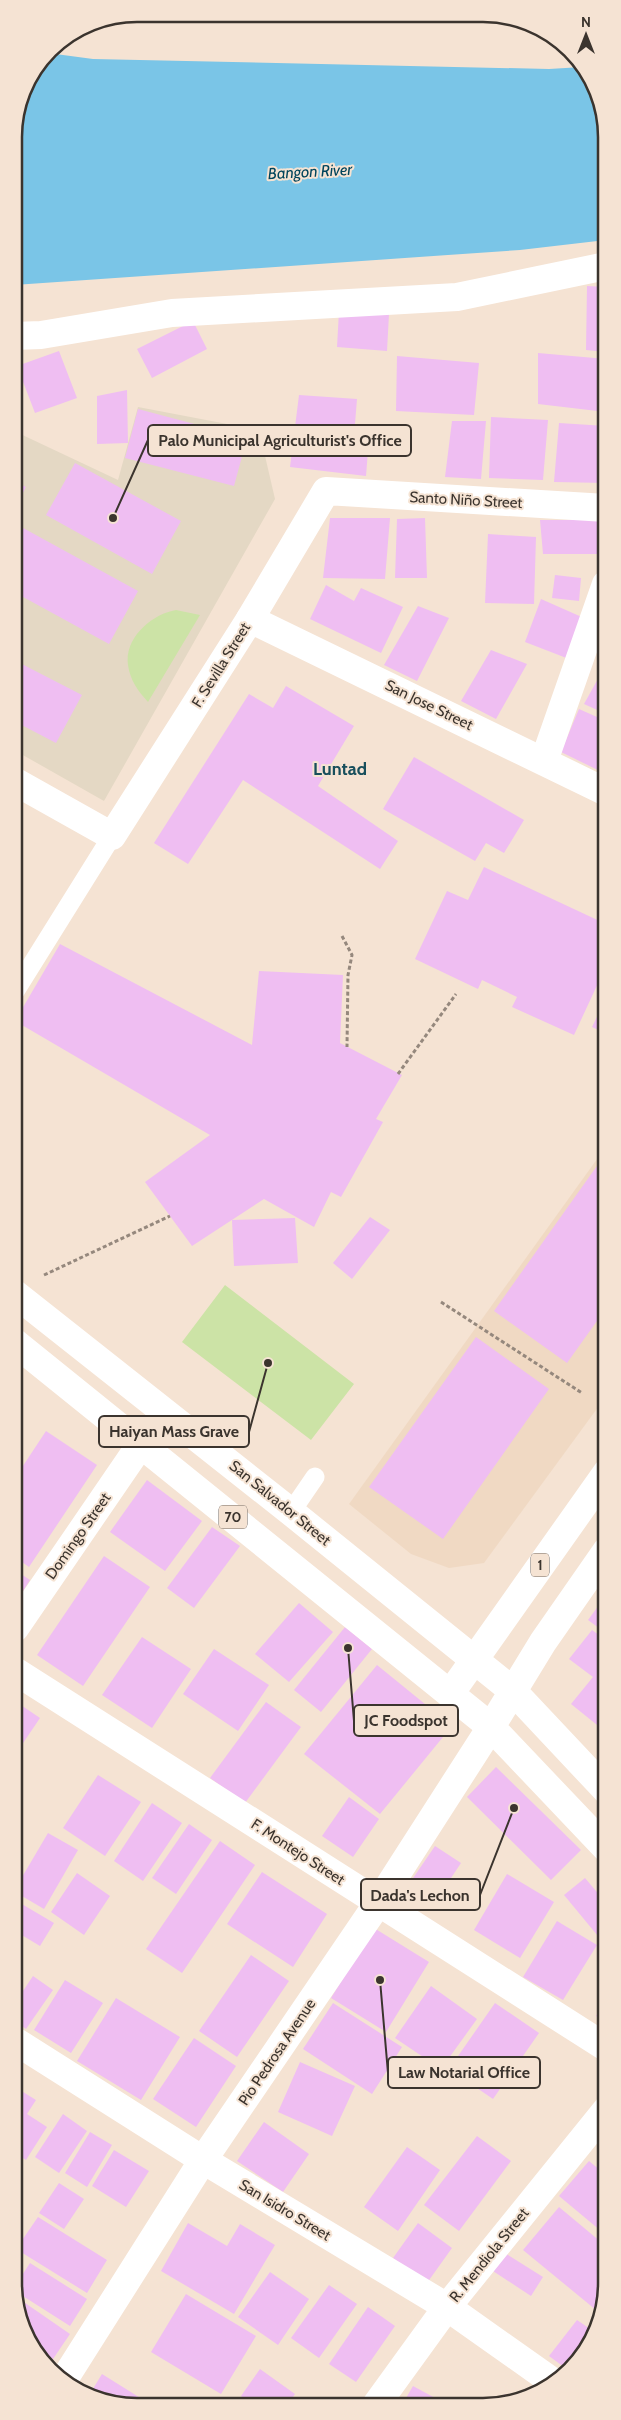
<svg xmlns="http://www.w3.org/2000/svg" width="621" height="2420" viewBox="0 0 621 2420" font-family="Cabin,sans-serif">
	<style>
		.built { fill: #f0d9c3 }
		.education { fill: #e4d8c4 }
		.green { fill: #cce3a6 }
		.water { fill: #7ac5e7 }
		.building { fill: #efbef2 }
		.lines { fill: none; stroke-linecap: round; stroke-linejoin: round }
		.path { stroke: #95887d; stroke-width: 3; stroke-dasharray: 4 2.5; stroke-linecap: butt }
		.lane { stroke: #fff; stroke-width: 19 }
		.street { stroke: #fff; stroke-width: 28 }
		.secondary { stroke: #fff; stroke-width: 28 }
		.highway { stroke: #fff; stroke-width: 28 }
		.labels { text-anchor: middle; stroke-width: 4; stroke-linejoin: round; paint-order: stroke }
		.shield { fill: #f5e3d3; stroke: #736860; stroke-width: 1 }
		.shield-label { font-size: 14px; font-weight: bold; fill: #3b342e }
		.street-label { font-size: 15px; fill: #3b342e; stroke: #f5e3d3 }
		.water-label { font-size: 16px; font-style: italic; fill: #00445b; stroke: #f5e3d3 }
		.quarter-label { font-size: 18px; font-weight: bold; fill: #184f5c; stroke: #f5e3d3 }
		.rim { fill: none; stroke: #3b342e; stroke-width: 2.5 }
		.leader { fill: none; stroke: #3b342e; stroke-width: 2 }
		.callout-dot { fill: #3b342e; stroke: #f5e3d3; stroke-width: 2 }
		.callout { fill: #f5e3d3; stroke: #3b342e; stroke-width: 2 }
		.callout-label { font-size: 16px; text-anchor: middle; font-weight: bold; fill: #3b342e }
	</style>
	<rect width="100%" height="100%" fill="#f5e3d3"/>
	<path class="built" d="M605 1148 607 1395 484 1563 449 1568 411 1554 349 1504Z"/>
	<path class="education" d="M138 407 259 430 275 499 104 801 14 750V431L118 480Z"/>
	<path class="green" d="M176 610 200 615 148 702C138 691 130 680 128 665 124 638 152 614 176 610Z
		M225 1285 354 1384 311 1440 182 1342Z"/>
	<path class="water" d="M48 53 93 59 549 69 582 67 606 121V240L520 250 14 285V130L23 90Z"/>
	<path class="building" d="M587 286 606 287V352L586 350Z
		M339 311 389 314 387 351 337 347Z
		M193 321 207 349 152 378 137 349Z
		M59 351 77 398 35 413 17 366Z
		M538 353 606 359V412L538 404Z
		M397 356 479 363 474 415 396 411Z
		M127 390 128 443 97 444V396Z
		M299 395 357 399 354 436 369 438 366 476 290 467Z
		M138 409 247 438 234 486 125 458Z
		M491 417 548 420 543 480 489 478Z
		M452 421H486L481 479 445 477Z
		M559 423 606 426V483L554 482Z
		M75 463 181 521 152 574 46 515Z
		M14 481 26 487 14 509Z
		M330 518H390L385 579 323 578Z
		M425 518 427 578H395L397 519Z
		M540 520H606V554H543Z
		M14 523 138 591 109 644 14 592Z
		M488 534 536 537 534 604 485 603Z
		M555 575 581 578 579 601 552 598Z
		M326 585 354 601 361 588 403 607 381 653 310 619Z
		M541 599 584 618 569 659 525 642Z
		M418 606 449 618 417 681 384 665Z
		M491 650 527 664 496 719 461 701Z
		M14 660 82 695 56 743 14 721Z
		M599 677 606 680V714L584 704Z
		M286 686 354 726 318 786 398 841 380 869 243 780 188 864 154 843 249 694 273 708Z
		M579 709 606 721V774L561 752Z
		M414 757 524 820 504 853 486 843 475 861 383 809Z
		M484 867 606 924V966L574 1035 512 1007 517 997 482 980 478 989 415 959 447 891 468 900Z
		M60 944 252 1045 259 971 343 975 340 1043 402 1075 376 1119 383 1122 341 1197 331 1192 314 1227 264 1199 192 1246 145 1182 210 1135 15 1021Z
		M606 998 607 1034 592 1027Z
		M604 1156 607 1157V1307L567 1363 494 1311Z
		M370 1217 390 1230 352 1279 333 1263Z
		M295 1218 298 1263 234 1266 232 1220Z
		M476 1337 549 1389 443 1539 369 1487Z
		M46 1431 97 1465 29 1567 15 1557V1478Z
		M147 1480 202 1521 165 1571 110 1532Z
		M212 1527 240 1546 194 1608 167 1588Z
		M104 1556 150 1587 83 1686 37 1655Z
		M15 1570 30 1580 15 1604Z
		M607 1594V1634L588 1620Z
		M299 1603 333 1632 289 1682 255 1654Z
		M345 1627 372 1649 321 1712 294 1690Z
		M592 1630 607 1641V1733L571 1704 593 1677 569 1659Z
		M142 1637 191 1669 152 1728 102 1695Z
		M214 1649 269 1685 238 1731 183 1694Z
		M377 1665 452 1726 380 1814 304 1754Z
		M15 1701 40 1718 15 1755Z
		M266 1702 301 1727 245 1803 210 1778Z
		M496 1767 581 1850 551 1880 467 1797Z
		M98 1775 141 1802 105 1856 63 1828Z
		M349 1797 379 1819 353 1857 322 1836Z
		M152 1803 182 1823 143 1881 114 1861Z
		M189 1824 212 1840 176 1894 152 1878Z
		M48 1833 78 1850 44 1909 15 1892V1889Z
		M220 1841 255 1865 182 1973 146 1949Z
		M435 1846 461 1863 435 1902 409 1884Z
		M262 1872 327 1914 293 1967 227 1924Z
		M77 1873 110 1896 84 1935 51 1912Z
		M507 1874 554 1902 520 1958 474 1930Z
		M585 1878 607 1904V1947L564 1895Z
		M15 1900 54 1923 40 1946 15 1931Z
		M557 1921 597 1945 563 2000 523 1977Z
		M374 1928 429 1962 386 2032 331 1998Z
		M251 1955 289 1981 237 2057 199 2031Z
		M33 1976 53 1990 26 2029 15 2021V2003Z
		M65 1980 103 2003 71 2053 34 2030Z
		M431 1986 477 2019 441 2069 395 2038Z
		M116 1998 180 2037 141 2100 77 2061Z
		M607 1999V2023L596 2016Z
		M333 2003 402 2047 372 2094 303 2049Z
		M495 2003 539 2033 493 2099 449 2069Z
		M194 2038 236 2066 196 2127 153 2099Z
		M300 2062 355 2086 332 2136 278 2112Z
		M15 2087 36 2100 27 2114 47 2127 26 2160 15 2153Z
		M63 2114 87 2131 59 2173 35 2157Z
		M264 2122 309 2154 283 2192 237 2161Z
		M90 2132 112 2145 87 2187 65 2173Z
		M477 2136 511 2161 459 2231 424 2205Z
		M407 2147 440 2170 398 2231 364 2207Z
		M114 2150 149 2171 126 2207 92 2186Z
		M589 2161 607 2176V2236L559 2196Z
		M59 2183 84 2199 64 2229 39 2213Z
		M559 2207 607 2247V2290L605 2300 596 2310 523 2250Z
		M38 2217 107 2260 87 2293 16 2249Z
		M188 2223 227 2246 240 2224 275 2245 234 2314 161 2271Z
		M418 2223 452 2248 427 2283 393 2258Z
		M505 2253 543 2277 531 2296 493 2271Z
		M30 2263 87 2299 70 2326 15 2291V2286Z
		M270 2272 309 2299 278 2345 238 2317Z
		M329 2285 357 2304 319 2358 291 2338Z
		M186 2294 256 2336 221 2394 151 2352Z
		M15 2296 70 2334 53 2359 32 2345 27 2337Z
		M368 2307 395 2326 356 2382 329 2364Z
		M577 2320 596 2333 576 2364 568 2370 549 2356Z
		M39 2355 65 2372 62 2376 50 2370Z
		M260 2369 295 2394 288 2404H252L241 2396Z
		M102 2374 150 2404H113L91 2392Z
		M413 2386 448 2405H402Z
		M505 2394 515 2400 497 2405Z"/>
	<g class="lines">
		<path class="path" d="M126 16 286 19 419 16
			M342 936 352 955 348 975 347 1047
			M398 1074 456 994
			M44 1275 170 1216
			M441 1302 582 1393"/>
		<path class="lane" d="M14 993 112 836
			M291 1512 315 1477"/>
		<path class="street" d="M14 336 41 335 172 313 457 297 606 266
			M250 619 326 491 606 508
			M544 761 606 584
			M15 1628 141 1444
			M15 1671 607 2048
			M15 2041 203 2160 447 2307 553 2382
			M376 2405 447 2307 607 2109"/>
		<path class="secondary" d="M14 781 112 836 250 619 606 792
			M65 2378 203 2160 378 1903 491 1727"/>
		<path class="highway" d="M14 1293 291 1512 513 1691 607 1791
			M14 1342 491 1727 607 1849
			M450 1694 607 1472
			M491 1727 543 1642 607 1550"/>
	</g>
	<g class="labels">
		<g class="shield">
			<rect x="219" y="1505.5" width="28" height="23" rx="4"/>
			<rect x="531" y="1553.5" width="18" height="23" rx="4"/>
		</g>
		<g class="shield-label">
			<text x="233" y="1522">70</text>
			<text x="540" y="1570">1</text>
		</g>
		<g class="street-label">
			<text transform="translate(466 500) rotate(3)" y="5">Santo Niño Street</text>
			<text transform="translate(221 665) rotate(-58)" y="5">F. Sevilla Street</text>
			<text transform="translate(429 705) rotate(26)" y="5">San Jose Street</text>
			<text transform="translate(280 1503) rotate(39)" y="5">San Salvador Street</text>
			<text transform="translate(78 1536) rotate(-55)" y="5">Domingo Street</text>
			<text transform="translate(298 1852) rotate(33)" y="5">F. Montejo Street</text>
			<text transform="translate(277 2052) rotate(-56)" y="5">Pio Pedrosa Avenue</text>
			<text transform="translate(285 2210) rotate(31)" y="5">San Isidro Street</text>
			<text transform="translate(489 2255) rotate(-51)" y="5">R. Mendiola Street</text>
		</g>
		<g class="water-label">
			<text transform="translate(310 171) rotate(-3)" y="6">Bangon River</text>
		</g>
		<g class="quarter-label">
			<text x="340" y="775">Luntad</text>
		</g>
	</g>
	<path d="M0 0H621V2420H0ZM137 22H483A115 115 0 0 1 598 137V2283A115 115 0 0 1 483 2398H137A115 115 0 0 1 22 2283V137A115 115 0 0 1 137 22Z" fill="#f5e3d3" fill-rule="evenodd"/>
	<path class="rim" d="M137 22H483A115 115 0 0 1 598 137V2283A115 115 0 0 1 483 2398H137A115 115 0 0 1 22 2283V137A115 115 0 0 1 137 22Z"/>
	<path class="leader" d="M113 518L148 440M268 1363L249 1432M348 1648L354 1721M514 1808L480 1895M380 1980L388 2073"/>
	<g class="callout-dot">
		<circle cx="113" cy="518" r="5"/>
		<circle cx="268" cy="1363" r="5"/>
		<circle cx="348" cy="1648" r="5"/>
		<circle cx="514" cy="1808" r="5"/>
		<circle cx="380" cy="1980" r="5"/>
	</g>
	<g class="callout">
		<rect x="148" y="425" width="263" height="31" rx="5"/>
		<rect x="99" y="1416" width="150" height="31" rx="5"/>
		<rect x="354" y="1705" width="104" height="31" rx="5"/>
		<rect x="361" y="1879" width="119" height="31" rx="5"/>
		<rect x="388" y="2057" width="152" height="31" rx="5"/>
	</g>
	<g class="callout-label">
		<text x="280" y="446">Palo Municipal Agriculturist's Office</text>
		<text x="174" y="1437">Haiyan Mass Grave</text>
		<text x="406" y="1726">JC Foodspot</text>
		<text x="420" y="1901">Dada's Lechon</text>
		<text x="464" y="2078">Law Notarial Office</text>
	</g>
	<g transform="translate(586 35)" stroke="#f5e3d3" stroke-width="4" paint-order="stroke">
	<path d="M0-4L9 19L0 12L-9 19Z" fill="#3b342e"/>
	<text y="-8" font-size="14" font-weight="bold" text-anchor="middle" fill="#3b342e">N</text>
	</g>
</svg>
